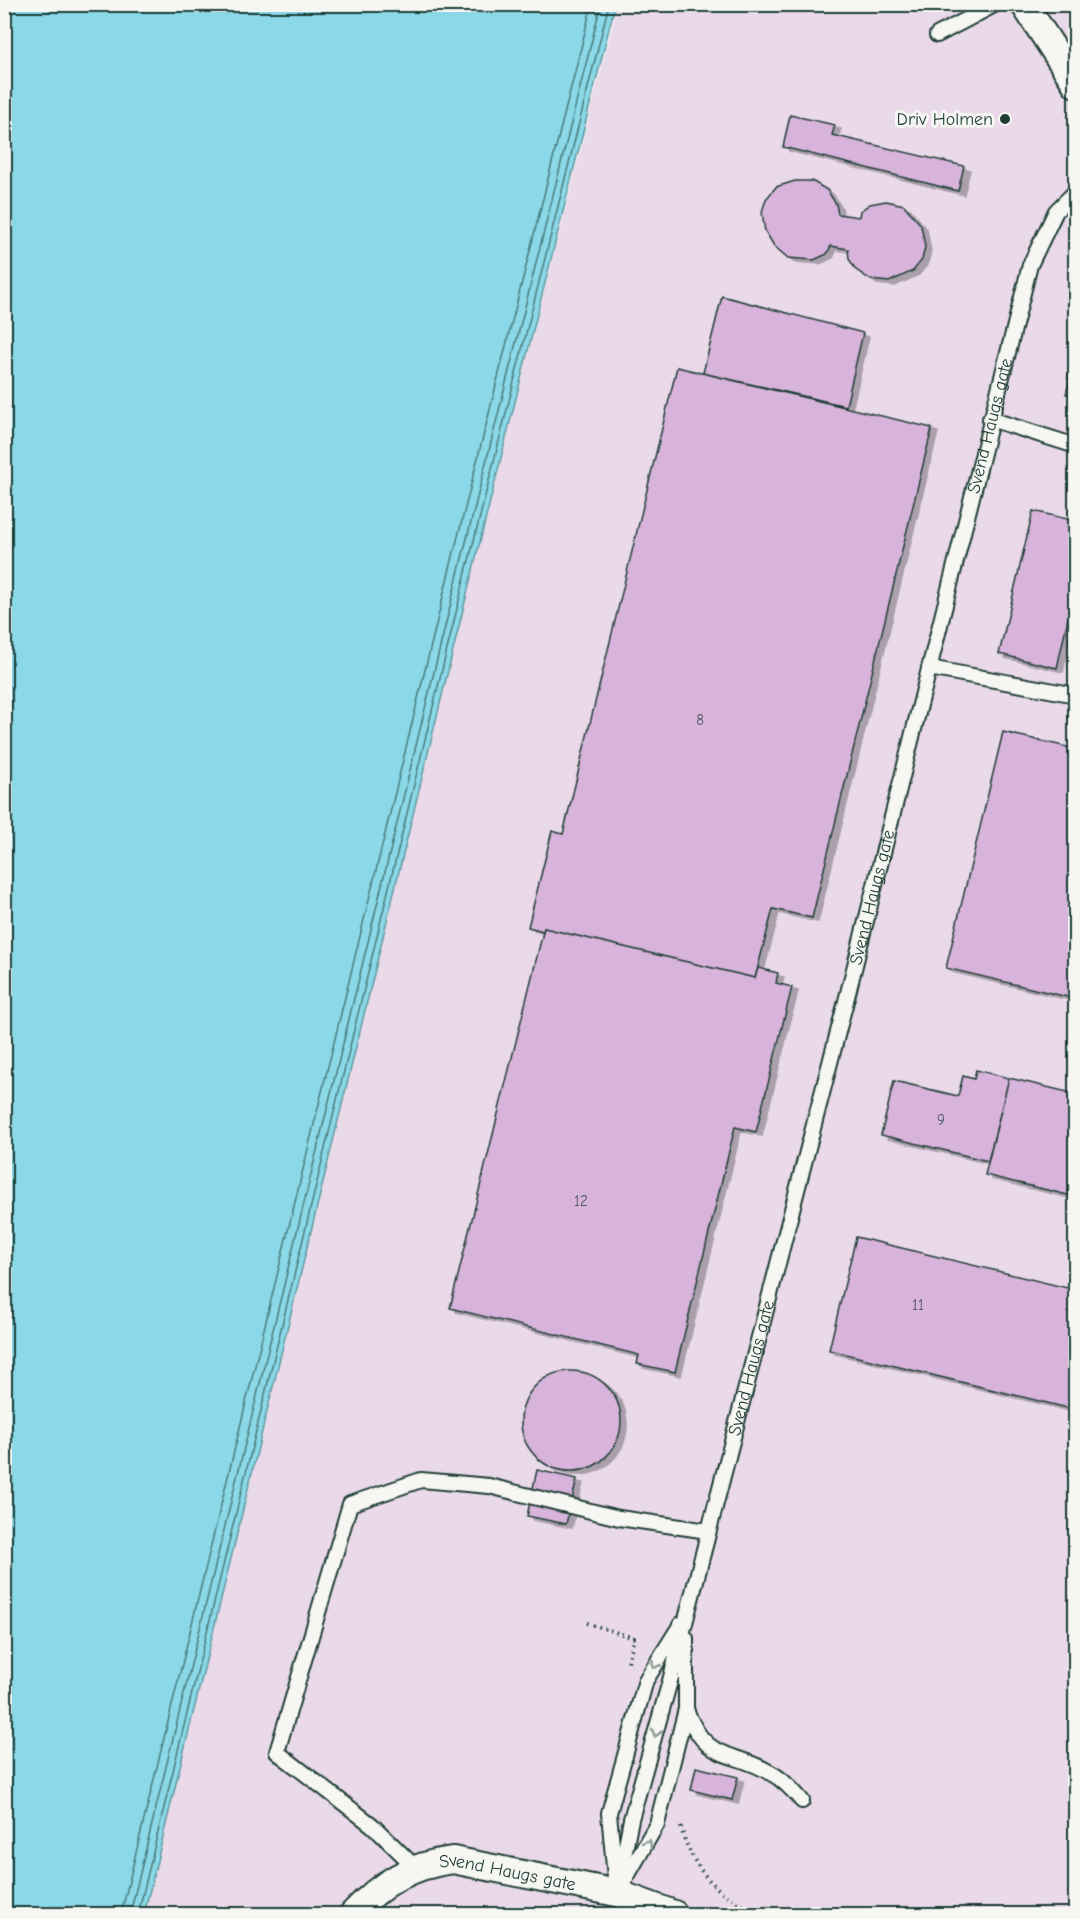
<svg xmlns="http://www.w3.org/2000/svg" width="1080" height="1919" viewBox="0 0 1080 1919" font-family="'Comic Neue',sans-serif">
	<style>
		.built { fill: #e9d9e9 }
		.water { fill: #8ad8e8; stroke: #5f9aa0; stroke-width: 1.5 }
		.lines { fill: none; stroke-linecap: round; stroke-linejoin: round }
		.shore { stroke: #4a7b7c; stroke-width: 1.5 }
		.building { fill: #d8b3dc; stroke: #1f3d34; stroke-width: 1.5; filter: url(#shadow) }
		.lane-casing { stroke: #1f3d34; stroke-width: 18 }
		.street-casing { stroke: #1f3d34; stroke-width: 30 }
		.path { stroke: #1f3d34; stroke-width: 4; stroke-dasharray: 1.5 4.5; stroke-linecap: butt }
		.lane { stroke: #f6f6f2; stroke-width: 14 }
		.street { stroke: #f6f6f2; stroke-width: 26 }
		.oneway { stroke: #8a9a93 }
		.poi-dot { fill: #1f3d34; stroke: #f6f6f2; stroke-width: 2 }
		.labels { text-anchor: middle; stroke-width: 6; stroke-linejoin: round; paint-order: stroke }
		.number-label { font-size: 15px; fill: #4d5a5e }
		.poi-label { font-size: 18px; fill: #1f3d34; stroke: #f6f6f2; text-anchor: end }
		.street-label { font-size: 18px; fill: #1f3d34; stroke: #f6f6f2 }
	</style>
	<defs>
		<filter id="shadow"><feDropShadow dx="6" dy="4" stdDeviation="0" flood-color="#0004"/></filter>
	</defs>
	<rect width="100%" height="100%" fill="#f0e9ee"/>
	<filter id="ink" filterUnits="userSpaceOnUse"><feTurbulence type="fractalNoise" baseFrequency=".0167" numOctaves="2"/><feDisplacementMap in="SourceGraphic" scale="12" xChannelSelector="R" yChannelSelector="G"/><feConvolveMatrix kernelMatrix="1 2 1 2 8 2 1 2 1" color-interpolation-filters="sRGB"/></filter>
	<g filter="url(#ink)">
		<path class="built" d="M618 5H1075V1914H144L470 581Z"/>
		<path class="water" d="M5 4 615 5 470 581 144 1914H5Z"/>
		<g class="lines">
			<path class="shore" d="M121 1914 448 576 592 4
				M130 1914 457 578 601 4
				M138 1914 464 580 609 4"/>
		</g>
		<path class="building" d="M790 115 835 125 832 135 964 166 958 191 783 147Z
			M795 181H812L827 190 836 204 838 214 859 217 860 211 870 204 886 201 904 205 921 225 925 247 922 260 913 271 889 282 871 280 856 270 849 259 848 249 831 246 827 254 814 260 788 258 774 246 765 231 762 212 766 199 776 187Z
			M722 296 863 333 846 406 703 373Z
			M1076 345V381L1068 379Z
			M677 367 932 428 812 918 773 909 755 978 544 928 543 931 528 927 552 831 563 834Z
			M1069 383 1076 385V396L1066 394Z
			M1033 511 1076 521V597L1072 600 1057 668 999 654Z
			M1003 732 1076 749V999L946 968Z
			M544 928 755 978 758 968 778 973 776 983 792 987 756 1132 735 1127 675 1372 637 1364 639 1355 450 1308Z
			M976 1070 1009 1078 988 1161 881 1135 894 1081 958 1096 963 1076 974 1079Z
			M1009 1078 1076 1094V1197L985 1175Z
			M856 1237 1076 1290V1410L829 1350Z
			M521 1421a50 50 0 1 1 100 0a50 50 0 1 1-100 0Z
			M537 1470 577 1479 566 1524 527 1516Z
			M696 1767 738 1777 732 1800 691 1790Z"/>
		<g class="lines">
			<g class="lane-casing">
				<g id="lane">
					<path d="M937 35 996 4"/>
					<path d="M990 419 1076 446"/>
					<path d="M929 668 1076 695"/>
					<path d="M686 1709C706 1764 731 1749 771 1773 784 1780 793 1790 802 1801"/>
					<path d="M416 1868 372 1825 277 1752 350 1504 421 1480 489 1486 619 1518 708 1531"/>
					<path d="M615 1878 609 1813 646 1680 681 1624"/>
					<path d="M622 1885 657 1824 686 1709V1638"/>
					<path id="s1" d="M617 1893 631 1819 670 1681 846 1001 1030 265 1056 211 1076 191"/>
				</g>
			</g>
			<g class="street-casing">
				<g id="street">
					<path d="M1024 4 1076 84"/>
					<path id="s2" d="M353 1914C381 1883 411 1865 453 1860L617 1893 674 1914"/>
				</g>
			</g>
			<path class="path" d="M587 1623 634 1638 628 1662
				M681 1827C692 1870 720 1898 760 1914"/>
			<use href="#lane" class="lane"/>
			<use href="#street" class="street"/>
		</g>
		<defs><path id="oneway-chevron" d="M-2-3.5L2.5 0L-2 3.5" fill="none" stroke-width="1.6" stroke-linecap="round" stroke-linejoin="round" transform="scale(1.5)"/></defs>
		<g class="oneway">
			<use href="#oneway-chevron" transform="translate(655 1665) rotate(122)"/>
			<use href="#oneway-chevron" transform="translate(656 1733) rotate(105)"/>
			<use href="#oneway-chevron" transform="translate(648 1843) rotate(-61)"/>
		</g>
	</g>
	<circle class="poi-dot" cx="1005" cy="119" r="6"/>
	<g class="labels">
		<g class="number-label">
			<text x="700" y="725">8</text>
			<text x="941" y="1125">9</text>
			<text x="581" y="1206">12</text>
			<text x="918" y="1310">11</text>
		</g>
		<g class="poi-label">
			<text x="993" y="125">Driv Holmen</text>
		</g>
		<g class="street-label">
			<text dy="6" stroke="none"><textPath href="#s1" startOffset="1514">Svend Haugs gate</textPath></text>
			<text dy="6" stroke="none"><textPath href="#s1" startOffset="1028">Svend Haugs gate</textPath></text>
			<text dy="6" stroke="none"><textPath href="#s1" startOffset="542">Svend Haugs gate</textPath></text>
			<text dy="6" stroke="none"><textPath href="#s2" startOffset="172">Svend Haugs gate</textPath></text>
		</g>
	</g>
	<rect width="1080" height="1919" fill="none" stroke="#f6f6f2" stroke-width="24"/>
	<rect x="12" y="12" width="1056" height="1895" fill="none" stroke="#1f3d34" stroke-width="2" filter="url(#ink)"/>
</svg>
